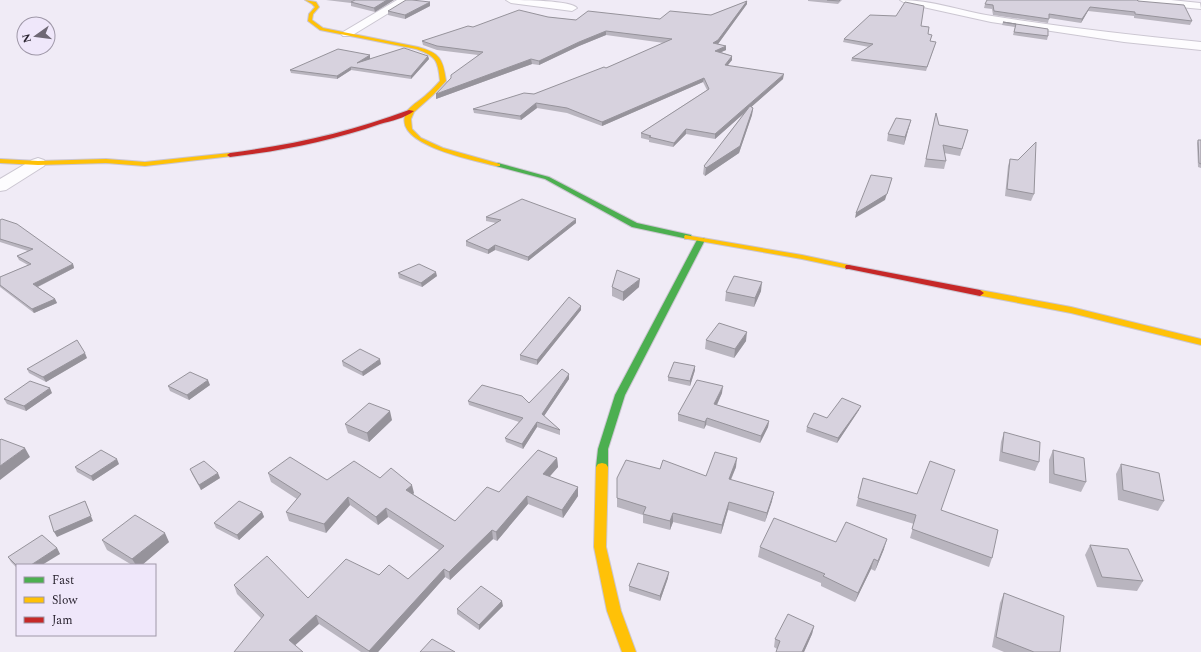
<svg xmlns="http://www.w3.org/2000/svg" width="1201" height="652" viewBox="0 0 1201 652" font-family="Spectral,serif">
	<style>
		.lines { fill: none; stroke-linecap: round; stroke-linejoin: round }
		.street-casing { stroke: #cbc6d1; stroke-width: 2 }
		.fast-casing { stroke: #cbc6d1; stroke-width: 2 }
		.slow-casing { stroke: #cbc6d1; stroke-width: 2 }
		.jam-casing { stroke: #cbc6d1; stroke-width: 2 }
		.street { fill: #fdfcfe; fill-rule: evenodd }
		.fast { fill: #4caf50; fill-rule: evenodd }
		.slow { fill: #ffc107; fill-rule: evenodd }
		.jam { fill: #c62828; fill-rule: evenodd }
		.wall { fill: #b9b5bf }
		.shaded-wall { fill: #96939b }
		.building { fill: #d7d2de; stroke: #96939b }
	</style>
	<rect width="100%" height="100%" fill="#f0ebf6"/>
	<g class="lines">
		<g class="street-casing">
			<path id="street" d="M397 0H410L351 36H343L341 34 343 32Z
				M506 0C518 0 571 0 577 8L572 11 511 3Z
				M900 0C932 0 961 11 992 16 1062 27 1131 35 1201 42V50L1124 42 991 22 905 3Z
				M1132 0H1171L1200 3 1201 9 1137 3Z
				M38 158 44 160 46 163 44 166 6 190 0 191V179L32 160Z"/>
		</g>
		<g class="fast-casing">
			<path id="fast" d="M498 163 549 177 637 223 691 235 692 237 688 239 632 227 545 179 496 166V164Z
				M698 238H704L705 240 625 395 608 449V467L606 470 602 471 598 470 596 467 598 449 615 395Z"/>
		</g>
		<g class="slow-casing">
			<path id="slow" d="M305 0 316 2 319 7 313 14 312 20 323 28 418 47C440 53 443 59 446 81L433 95 414 112 411 119 412 129 421 138 443 148 500 164V166H496C477 161 385 144 408 110 413 104 422 99 427 94 432 90 436 85 440 81 438 60 436 56 416 49L320 30 308 21 309 14 315 7 312 4Z
				M230 153 233 155 232 156 145 166 106 163 38 165 0 163V159L38 161 106 159 145 162Z
				M685 235 802 255 849 265 853 267 849 269 802 259 688 239H685L684 237Z
				M980 290 1071 307 1201 339V345L1071 313 977 295 976 293 977 291Z
				M602 463 606 464 608 467 606 547 621 611 636 652H622L607 611 594 547 596 467 598 464Z"/>
		</g>
		<g class="jam-casing">
			<path id="jam" d="M409 110 414 111C405 118 391 121 380 124 331 141 281 151 230 157L227 155 230 153C292 145 351 132 409 110Z
				M846 265H849L980 290 984 293 980 296 849 269H846L845 267Z"/>
		</g>
		<use href="#street" class="street"/>
		<use href="#fast" class="fast"/>
		<use href="#slow" class="slow"/>
		<use href="#jam" class="jam"/>
	</g>
	<path class="wall" d="M326 0H394L375 12 351 6V3Z
		M808 0H842L838 4 808 1Z
		M1137 0 1192 21 1190 25 1134 18V16L1088 11 1081 23 1049 18 1048 23 993 15 992 9 984 8 985 4Z
		M747 1V4L718 44 726 50 721 52 732 56V60L727 66 783 79 751 107 753 108 752 115 739 153 705 176 703 174 704 166 746 111 715 139 686 134 673 147 649 142V140L641 138V133L707 90 703 82 602 126 567 113 537 108 521 120 474 113 473 109 534 94 606 68 664 43 606 35 579 46 539 65 532 64 436 99 478 55 437 50 423 45 422 41 473 27 548 17 576 20 660 19 711 15Z
		M430 6 405 19 388 15V11Z
		M1003 22 1048 29V36L1047 40 1013 35 1015 27 1002 25Z
		M928 34 931 38 930 41 935 45 926 71 851 61 852 58 869 47 843 42 844 39Z
		M370 55V59H369L428 56 429 59 411 79 351 70 337 79 291 73 290 70Z
		M936 113 939 125 968 130 960 156 944 153 946 161 944 169 924 167Z
		M911 120 909 127 904 145 887 141 888 134Z
		M1198 140H1201V168L1198 167 1197 143Z
		M1010 159 1034 194 1031 201 1005 196 1008 166Z
		M486 217 576 223 528 261 495 250 488 254 466 246V241L496 223 486 221Z
		M0 220 73 264 74 268 38 287 55 299 57 303 34 313 0 287V277L28 265 19 260 17 256 28 251 0 242Z
		M398 273 437 276 422 287 399 278Z
		M612 287H639L623 301 612 296Z
		M761 291 754 307 725 301 726 292Z
		M581 306V310L537 365 520 360V355Z
		M706 340 746 341 734 358 705 349Z
		M87 358 46 382 29 373 27 369Z
		M342 361 381 364 363 376 343 366Z
		M695 370 690 386 668 381V377Z
		M569 374V379L544 416 560 430V435L537 427 523 449 506 442 505 438 519 422 469 405 468 401 529 403Z
		M210 385 189 400 170 391 168 386Z
		M52 393 26 411 7 404 4 399Z
		M722 393 717 405 769 421 768 427 760 443 706 425 704 429 678 421V414Z
		M859 410 837 443 806 432 807 427 827 418Z
		M392 420 369 442 348 433 345 424Z
		M1004 432 1039 462 1035 471 999 461 1001 442Z
		M1053 450 1086 482 1081 492 1049 483V460Z
		M557 458 558 467 549 477 578 487V496L563 518 528 504 497 541 493 539 450 580 445 577 378 652H361L319 624 261 618 237 594 234 585 308 598 379 575 408 579 439 550 388 517 378 525 350 505 326 533 289 521 286 512 297 499 271 482 268 473 327 480 380 478 414 493 413 494 455 521 499 492Z
		M119 464 93 481 77 472 75 467Z
		M1121 464 1164 501 1158 511 1118 500 1116 474Z
		M736 467 731 480 772 501 765 522 728 510 721 534 673 522 670 530 643 523V515L617 507V478L660 469 706 476Z
		M190 469 220 478 201 490 192 474Z
		M863 478 942 510 992 558 989 567 910 538 914 524 856 506Z
		M262 512 264 517 239 540 216 528 214 523Z
		M102 540 169 542 142 565H132L107 550Z
		M836 542 884 549 875 571 871 569 855 602 821 586V583L758 557 760 547Z
		M1090 545 1143 581 1137 591 1097 587 1085 555Z
		M57 548 60 554 17 565V568L11 562 8 557Z
		M668 578 660 601 629 591V586Z
		M1004 593 1060 652H1004L992 647 1000 603Z
		M503 606 479 630 457 614V609Z
		M814 626 812 634 804 652H776L777 649 774 647 775 639Z"/>
	<path class="shaded-wall" d="M387 0H394L375 12 374 8Z
		M747 1V4L718 44 713 43Z
		M430 2V6L405 19V15Z
		M1090 7 1088 11 1081 23 1082 19Z
		M606 31V35L579 46 539 65V61L579 42Z
		M726 46V50L715 55V51Z
		M370 55V59L357 67V63Z
		M428 56 429 59 411 79V76Z
		M732 56V60L724 70 725 65Z
		M531 59 532 64 436 99V94Z
		M351 67V70L337 79V76Z
		M784 74 783 79 715 139V134Z
		M704 78 703 82 602 126V122Z
		M536 103 537 108 521 120 520 116Z
		M753 108 752 115 739 153 705 176 706 168Z
		M911 120 909 127 904 145 905 137Z
		M686 129V134L673 147 674 143Z
		M892 178 885 200 855 218 856 213Z
		M576 219V223L528 261V257Z
		M495 245V250L488 254V250Z
		M73 264 74 268 35 288 33 284Z
		M436 272 437 276 422 287 421 283Z
		M640 279 639 287 623 301V292Z
		M762 282 761 291 754 307 755 298Z
		M55 299 57 303 34 313 32 309Z
		M581 306V310L537 365V360Z
		M747 332 746 341 734 358 735 349Z
		M85 353 87 358 46 382 43 377Z
		M380 359 381 364 363 376 362 372Z
		M695 366V370L690 386V381Z
		M569 374V379L542 419V414Z
		M208 380 210 385 189 400 187 395Z
		M723 386 722 393 714 411V404Z
		M50 388 52 393 26 411 24 406Z
		M861 406 859 410 837 443 838 438Z
		M390 411 392 420 369 442 367 433Z
		M707 418 706 425 704 429 705 422Z
		M769 421 768 427 760 443 761 436Z
		M537 422V427L523 449 522 444Z
		M25 448 30 457 0 480V466Z
		M557 458 558 467 544 483 543 474Z
		M737 458 736 467 727 488 729 479Z
		M117 459 119 464 93 481 91 476Z
		M218 473 220 478 201 490 199 485Z
		M412 485 414 493 408 499 406 490Z
		M578 487V496L563 518 562 510Z
		M774 492 772 501 765 522 767 513Z
		M527 496 528 504 497 541 496 532Z
		M348 497 350 505 326 533 324 524Z
		M85 501 93 521 57 537 54 532Z
		M729 502 728 510 721 534 722 525Z
		M386 508 388 517 378 525 376 517Z
		M262 512 264 517 239 540 237 535Z
		M673 513V522L670 530V521Z
		M492 530 493 539 450 580 449 572Z
		M165 533 169 542 142 565H136L132 559Z
		M887 539 884 549 875 571 878 561Z
		M57 548 60 554 42 565H31Z
		M874 559 871 569 855 602 858 593Z
		M444 569 445 577 378 652H369V651Z
		M669 572 668 578 660 601V596Z
		M502 601 503 606 479 630V625Z
		M316 615 319 624 292 648 289 640Z
		M814 626 812 634 804 652H802Z"/>
	<path class="building" d="M355 0H387L374 8 351 2Z
		M406 0H412L430 2 405 15 388 11Z
		M827 0H840L839 1Z
		M987 0H1137L1138 1 1184 5 1192 21 1135 14V12L1090 7 1082 19 1049 14V19L994 11 993 5 985 4Z
		M747 1 718 40 713 43 726 46 715 51 732 56 725 65 784 74 715 134 686 129 674 143 649 137 651 136 641 133 709 89 704 78 602 122 567 108 536 103 520 116 473 109 524 93 534 94 604 67 606 68 672 39 606 31 579 42 539 61 531 59 436 94 451 78V75L483 52 437 46 422 41 468 26 473 27 519 10 548 17 576 20 588 11 660 19 670 11 711 15Z
		M905 2 924 6 921 26 929 27 928 34 932 35 930 41 936 42 927 67 852 58 873 44 844 39 870 15 896 16Z
		M1003 22 1048 29V36L1014 32 1016 24Z
		M404 48 428 56 411 76 351 67 337 76 290 70 338 49 370 55 357 63Z
		M750 106 753 108 740 146 706 168 704 166Z
		M936 113 939 125 968 130 962 149 943 145 946 161 926 159Z
		M896 118 911 120 905 137 888 134Z
		M1198 140H1201V164L1199 163Z
		M1036 142 1034 194 1007 189 1010 159 1018 160Z
		M871 175 892 178 887 194 856 213Z
		M522 199 576 219 528 257 495 245 488 250 466 241 501 220 486 217Z
		M2 219 17 224 73 264 33 284 55 299 32 309 0 285V277L31 264 17 256 33 249 0 239V220Z
		M419 264 436 272 421 283 398 273Z
		M617 270 640 279 623 292 612 287Z
		M734 276 762 282 755 298 726 292Z
		M569 297 581 306 537 360 520 355Z
		M719 323 747 332 735 349 706 340Z
		M77 340 85 353 43 377 27 369Z
		M360 349 380 359 362 372 342 361Z
		M674 362 695 366 690 381 668 377Z
		M562 369 569 374 542 414 560 430 537 422 522 444 505 438 523 418 468 401 482 385 522 396 529 403Z
		M190 372 208 380 187 395 168 386Z
		M697 380 723 386 714 404 769 421 761 436 707 418 705 422 678 414Z
		M30 381 50 388 24 406 4 399Z
		M842 398 861 406 838 438 807 427 814 413 827 418Z
		M369 403 390 411 367 433 345 424Z
		M1004 432 1040 442 1039 462 1002 452Z
		M1 439 25 448 0 466V440Z
		M101 450 117 459 91 476 75 467Z
		M538 450 557 458 543 474 578 487 562 510 527 496 496 532 492 530 449 572 444 569 369 651 316 615 289 640 303 652H234L264 615 234 585 267 556 308 598 346 559 379 575 389 565 408 579 444 546 386 508 376 517 348 497 324 524 286 512 301 494 268 473 290 457 327 480 354 461 380 478 391 468 412 485 406 490 455 521 487 487 499 492Z
		M1053 450 1084 458 1086 482 1054 474Z
		M715 452 737 458 729 479 774 492 767 513 729 502 722 525 673 513 670 521 643 514 646 507 617 498V478L626 460 660 469 663 460 706 476Z
		M204 461 218 473 199 485 190 469Z
		M930 461 955 470 941 510 998 530 992 558 912 529 916 515 858 498 863 478 917 494Z
		M1121 464 1159 473 1164 501 1123 490Z
		M85 501 91 516 54 532 49 516Z
		M239 501 262 512 237 535 214 523Z
		M135 515 165 533 132 559 102 540Z
		M774 518 836 542 846 522 887 539 878 561 874 559 858 593 823 576 825 574 760 547Z
		M42 535 57 548 31 565H17V566L8 557Z
		M1090 545 1128 549 1143 581 1102 577Z
		M638 563 669 572 660 596 629 586Z
		M481 586 502 601 479 625 457 609Z
		M1004 593 1064 616 1060 652H1034L996 637Z
		M788 614 814 626 802 652H776L780 641 775 639Z
		M432 639 455 652H420Z"/>
	<rect x="16" y="564" width="140" height="72" fill="#efe7fa" stroke="#9f98a8"/>
	<rect x="24" y="577" width="20" height="6" fill="#4caf50" stroke="#9f98a8"/>
	<text x="52" y="584" font-size="12" fill="#28222e">Fast</text>
	<rect x="24" y="597" width="20" height="6" fill="#ffc107" stroke="#9f98a8"/>
	<text x="52" y="604" font-size="12" fill="#28222e">Slow</text>
	<rect x="24" y="617" width="20" height="6" fill="#c62828" stroke="#9f98a8"/>
	<text x="52" y="624" font-size="12" fill="#28222e">Jam</text>
	<g transform="translate(36 36) rotate(256)"><circle r="19" fill="#efe7fa" stroke="#9f98a8"/>
	<path d="M0-3L7 15L0 10L-7 15Z" fill="#6e6874"/>
	<text y="-6" font-size="11" font-weight="bold" text-anchor="middle" fill="#28222e">N</text>
	</g>
</svg>
